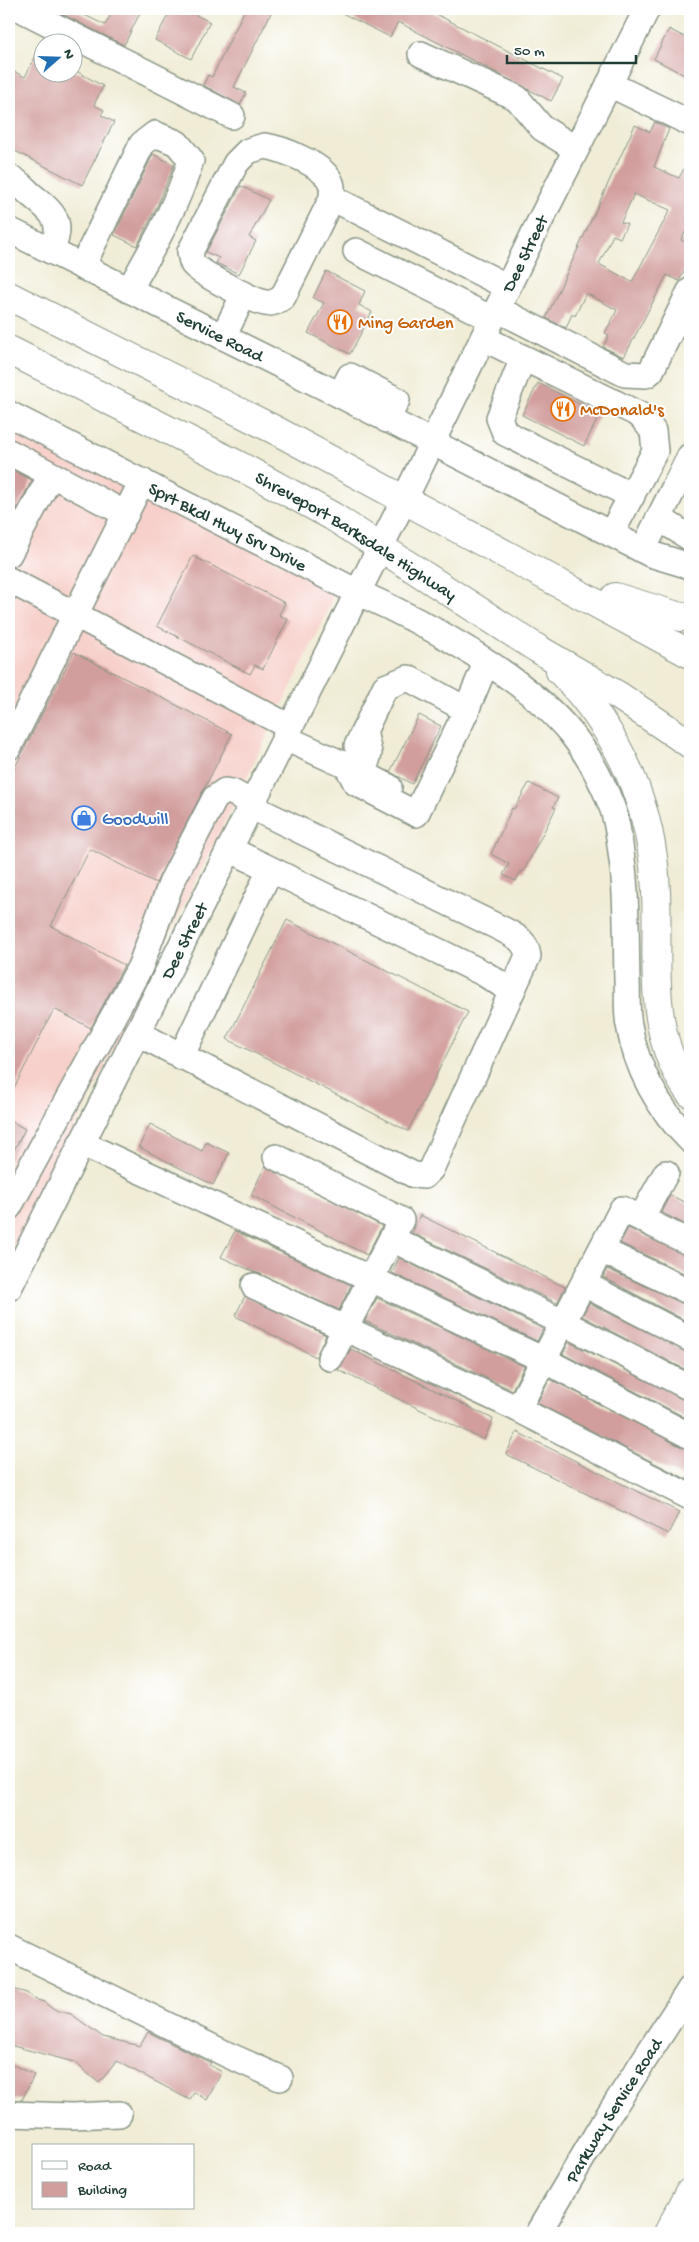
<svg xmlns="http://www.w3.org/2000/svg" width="699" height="2242" viewBox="0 0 699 2242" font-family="'Gochi Hand',sans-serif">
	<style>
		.built { fill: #f7d0cb }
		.building { fill: #d19e9d; fill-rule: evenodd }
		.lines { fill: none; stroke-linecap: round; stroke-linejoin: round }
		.minor-casing { stroke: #889485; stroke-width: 28 }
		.major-casing { stroke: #889485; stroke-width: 30 }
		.minor { stroke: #fff; stroke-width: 25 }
		.major { stroke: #fff; stroke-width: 28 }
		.labels { text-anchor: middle; stroke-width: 4; stroke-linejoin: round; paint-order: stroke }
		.street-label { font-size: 18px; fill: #1f3d34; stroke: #fff }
		.food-label { font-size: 18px; fill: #c56008; stroke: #fff; text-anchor: start }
		.shop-label { font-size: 18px; fill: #366cbe; stroke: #fff; text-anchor: start }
	</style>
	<rect width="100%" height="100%" fill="#fff"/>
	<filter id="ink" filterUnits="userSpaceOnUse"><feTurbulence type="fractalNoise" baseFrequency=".02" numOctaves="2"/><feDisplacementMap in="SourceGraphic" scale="10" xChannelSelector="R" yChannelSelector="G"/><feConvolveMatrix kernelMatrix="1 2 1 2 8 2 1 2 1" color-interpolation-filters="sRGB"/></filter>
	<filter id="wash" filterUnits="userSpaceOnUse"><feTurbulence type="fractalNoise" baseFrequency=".0096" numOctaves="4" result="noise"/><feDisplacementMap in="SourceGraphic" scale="20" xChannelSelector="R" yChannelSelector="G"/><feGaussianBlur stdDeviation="1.12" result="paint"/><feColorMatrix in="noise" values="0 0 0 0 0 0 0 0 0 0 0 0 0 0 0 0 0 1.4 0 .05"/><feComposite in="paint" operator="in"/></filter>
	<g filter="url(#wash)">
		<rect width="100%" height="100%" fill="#f0ecd6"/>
		<path class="built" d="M9 422 332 590 333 596 323 622 9 1261Z"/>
		<g id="blocks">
			<path class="building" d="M52 9H72L105 25 114 9H142L124 45Z
				M171 9H184L210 22 191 59 155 40Z
				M245 9H273L234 87 246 93 240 105 203 85 208 75 212 77Z
				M334 9H426L563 79 551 101 398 22 390 37Z
				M669 29 690 40V78L654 59Z
				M42 43V72H78L103 86 94 105 104 110 101 115 114 122 82 185 9 148V69L25 77Z
				M655 122 669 129 654 167 679 178 690 157V223L681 240 690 245V260L679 281 667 275 624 357 603 347 609 335 605 333 617 310 586 293 575 316 572 314 566 328 546 318 635 125 650 132ZM634 194 670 210 632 282 599 264 613 235 620 238 627 224 621 222Z
				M153 154 174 165 158 204 137 246 114 235Z
				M241 186 269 200 249 237 256 241 239 274 216 263 219 258 206 252Z
				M326 271 365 291 359 305 372 312 350 354 308 333 324 303 313 298Z
				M538 383 600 414 584 446 522 415Z
				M12 470 32 480 9 524V475Z
				M193 556 285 603 279 615 288 619 263 669 255 665 250 674 157 626Z
				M74 652 232 734 156 883 90 849 51 926 124 965 91 1028 54 1009 9 1098V779Z
				M419 715 441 726 412 784 390 772Z
				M529 783 558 798 553 807 556 808 523 872 521 871 516 881 503 875 509 864 491 854 512 808 514 809Z
				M287 920 468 1012 408 1131 227 1039Z
				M9 1120 25 1129 9 1160Z
				M150 1124 202 1151 206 1142 229 1153 213 1185 139 1147Z
				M265 1166 382 1226 367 1255 251 1195Z
				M670 1195 690 1205V1227L661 1212Z
				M420 1215 565 1287 557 1303 412 1233Z
				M628 1228 690 1257V1276L620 1243Z
				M235 1231 351 1285 339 1310 221 1257Z
				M399 1258 543 1329 537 1341 392 1273Z
				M607 1269 690 1306V1323L603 1277Z
				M245 1296 326 1335 316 1357 235 1316Z
				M377 1298 524 1366 512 1390 365 1321Z
				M589 1303 690 1353V1372L582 1316Z
				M569 1342 690 1402V1420L563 1354Z
				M351 1349 493 1419 484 1440 338 1370Z
				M550 1379 690 1450V1481L537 1403Z
				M517 1432 679 1512 668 1534 506 1454Z
				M9 1988 27 1993 34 1999 44 2002 54 2010 71 2014 103 2037 140 2046 148 2032 211 2063 209 2065 222 2072 207 2100 194 2092 190 2100 117 2061 99 2083 74 2062 9 2045Z
				M9 2063 34 2075 22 2100 9 2099Z"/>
		</g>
	</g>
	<g filter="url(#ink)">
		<use href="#blocks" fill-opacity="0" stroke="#889485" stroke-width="1"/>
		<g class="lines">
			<g class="minor-casing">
				<g id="minor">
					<path d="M21 9 232 116"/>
					<path d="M421 54 517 98 542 128 576 149"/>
					<path d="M609 84 690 123"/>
					<path d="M264 146C281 148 325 165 331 183 333 187 332 194 332 198L283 297C277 301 273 304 265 303 254 301 199 273 193 264 191 261 191 256 190 252L236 163 248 151Z"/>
					<path d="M9 177C17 180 24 188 30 194 54 213 65 222 51 251"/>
					<path d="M332 198 508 287"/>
					<path id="s1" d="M9 230 340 395 650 554 690 566"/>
					<path d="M356 251 492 319"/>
					<path d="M82 267 142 144 155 134 177 143 191 160C177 206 152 249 129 290"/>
					<path d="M497 309 625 374 646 375 651 371 690 291"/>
					<path d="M223 337 244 294"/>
					<path d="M483 338 640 415 653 431 655 451 611 534"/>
					<path d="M523 358 499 418 505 433 632 496"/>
					<path d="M340 395 350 376 397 400 387 420"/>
					<path id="s2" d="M9 414 357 592C424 622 522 674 570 732 588 754 602 781 612 807 619 826 620 848 623 867 627 904 626 942 627 980 628 995 626 1011 629 1025 636 1068 659 1110 690 1140"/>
					<path d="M9 452 126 514"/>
					<path d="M659 518 690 538"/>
					<path d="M643 550 690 456"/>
					<path d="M9 554 51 475"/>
					<path d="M9 580 290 727"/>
					<path d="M364 731 369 753 365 768 370 777 389 787"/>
					<path d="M285 738 347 766 356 783 416 814 462 720 486 663"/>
					<path d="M357 746 385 687 408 678 467 710"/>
					<path d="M9 747 142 481"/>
					<path d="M229 849 483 973 512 991"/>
					<path d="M137 1033 414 1175 424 1176 431 1169 528 956C526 940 515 936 502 929L250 806"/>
					<path d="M181 1057 270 870"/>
					<path d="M81 1143 544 1360 690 1436"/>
					<path d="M276 1157 401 1220 330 1358"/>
					<path d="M9 1207 140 967 172 881 215 798 225 791 232 792 252 803"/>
					<path d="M641 1218 666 1173"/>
					<path d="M392 1239 564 1323 690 1388"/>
					<path d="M690 1243 622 1209 518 1409 690 1497"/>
					<path d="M601 1250 690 1292"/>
					<path d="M584 1284 690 1339"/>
					<path d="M254 1286 518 1409"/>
					<path id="s3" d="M9 1288 192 924 404 500 540 221 647 9"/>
					<path d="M9 1947 228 2055 280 2078"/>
					<path d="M9 2114 72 2116 119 2114"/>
					<path id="s4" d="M538 2233 602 2125 690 1989"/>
				</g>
			</g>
			<g class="major-casing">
				<g id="major">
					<path d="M9 296 277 431 690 654"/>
					<path id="s5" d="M9 350 238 465 332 516 538 649 619 696 690 744"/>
					<path d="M615 597 681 617H690"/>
					<path d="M560 671C619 731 653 807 656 892 659 961 646 1034 690 1093"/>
					<path d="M668 2233 690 2192"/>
				</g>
			</g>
			<use href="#minor" class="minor"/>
			<use href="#major" class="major"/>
		</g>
	</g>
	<defs>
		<g id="restaurant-ring" transform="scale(1.25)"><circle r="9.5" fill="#fff" stroke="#e8710a" stroke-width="1.5"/><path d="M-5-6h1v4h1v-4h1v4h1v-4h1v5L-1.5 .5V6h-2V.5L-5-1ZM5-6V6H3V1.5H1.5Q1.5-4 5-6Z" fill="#e8710a"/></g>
		<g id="shop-ring" transform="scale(1.25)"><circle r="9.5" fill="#fff" stroke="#3f7fe0" stroke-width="1.5"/><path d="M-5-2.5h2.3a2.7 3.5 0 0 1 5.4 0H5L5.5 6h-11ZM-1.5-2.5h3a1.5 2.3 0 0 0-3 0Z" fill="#3f7fe0"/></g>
	</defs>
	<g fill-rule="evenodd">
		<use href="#restaurant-ring" x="340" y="322"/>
		<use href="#restaurant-ring" x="563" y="409"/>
		<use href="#shop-ring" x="84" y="818"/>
	</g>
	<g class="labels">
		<g class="street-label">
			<text dy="6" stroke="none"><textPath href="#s3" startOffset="1156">Dee Street</textPath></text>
			<text dy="6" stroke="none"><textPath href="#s1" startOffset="236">Service Road</textPath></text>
			<text dy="6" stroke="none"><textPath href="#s2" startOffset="246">Sprt Bkdl Hwy Srv Drive</textPath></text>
			<text dy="6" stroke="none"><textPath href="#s5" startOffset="394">Shreveport Barksdale Highway</textPath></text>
			<text dy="6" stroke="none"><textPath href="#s3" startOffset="389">Dee Street</textPath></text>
			<text dy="6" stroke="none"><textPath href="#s4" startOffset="144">Parkway Service Road</textPath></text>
		</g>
		<g class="food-label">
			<text x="358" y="328">Ming Garden</text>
			<text x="580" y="415">McDonald's</text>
		</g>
		<g class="shop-label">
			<text x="102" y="824">Goodwill</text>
		</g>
	</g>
	<rect width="699" height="2242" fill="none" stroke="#fff" stroke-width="30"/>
	<rect x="32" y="2144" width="162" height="65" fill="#ffffff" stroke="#a5b1ae"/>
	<rect x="42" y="2161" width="25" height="8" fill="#ffffff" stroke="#a5b1ae"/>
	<text x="78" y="2170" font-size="15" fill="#1f3d34">Road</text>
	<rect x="42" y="2182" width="25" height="15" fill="#d19e9d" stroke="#a5b1ae"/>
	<text x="78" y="2194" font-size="15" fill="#1f3d34">Building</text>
	<g transform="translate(58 58) rotate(70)"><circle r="24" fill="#ffffff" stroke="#a5b1ae"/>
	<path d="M0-4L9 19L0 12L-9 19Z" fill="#1f6fb2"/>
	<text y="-8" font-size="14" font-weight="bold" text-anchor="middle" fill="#1f3d34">N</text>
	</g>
	<path d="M507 55v8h129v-8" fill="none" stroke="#1f3d34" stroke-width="2.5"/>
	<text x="514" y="55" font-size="15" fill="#1f3d34" stroke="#ffffff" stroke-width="4" paint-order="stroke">50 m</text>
</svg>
